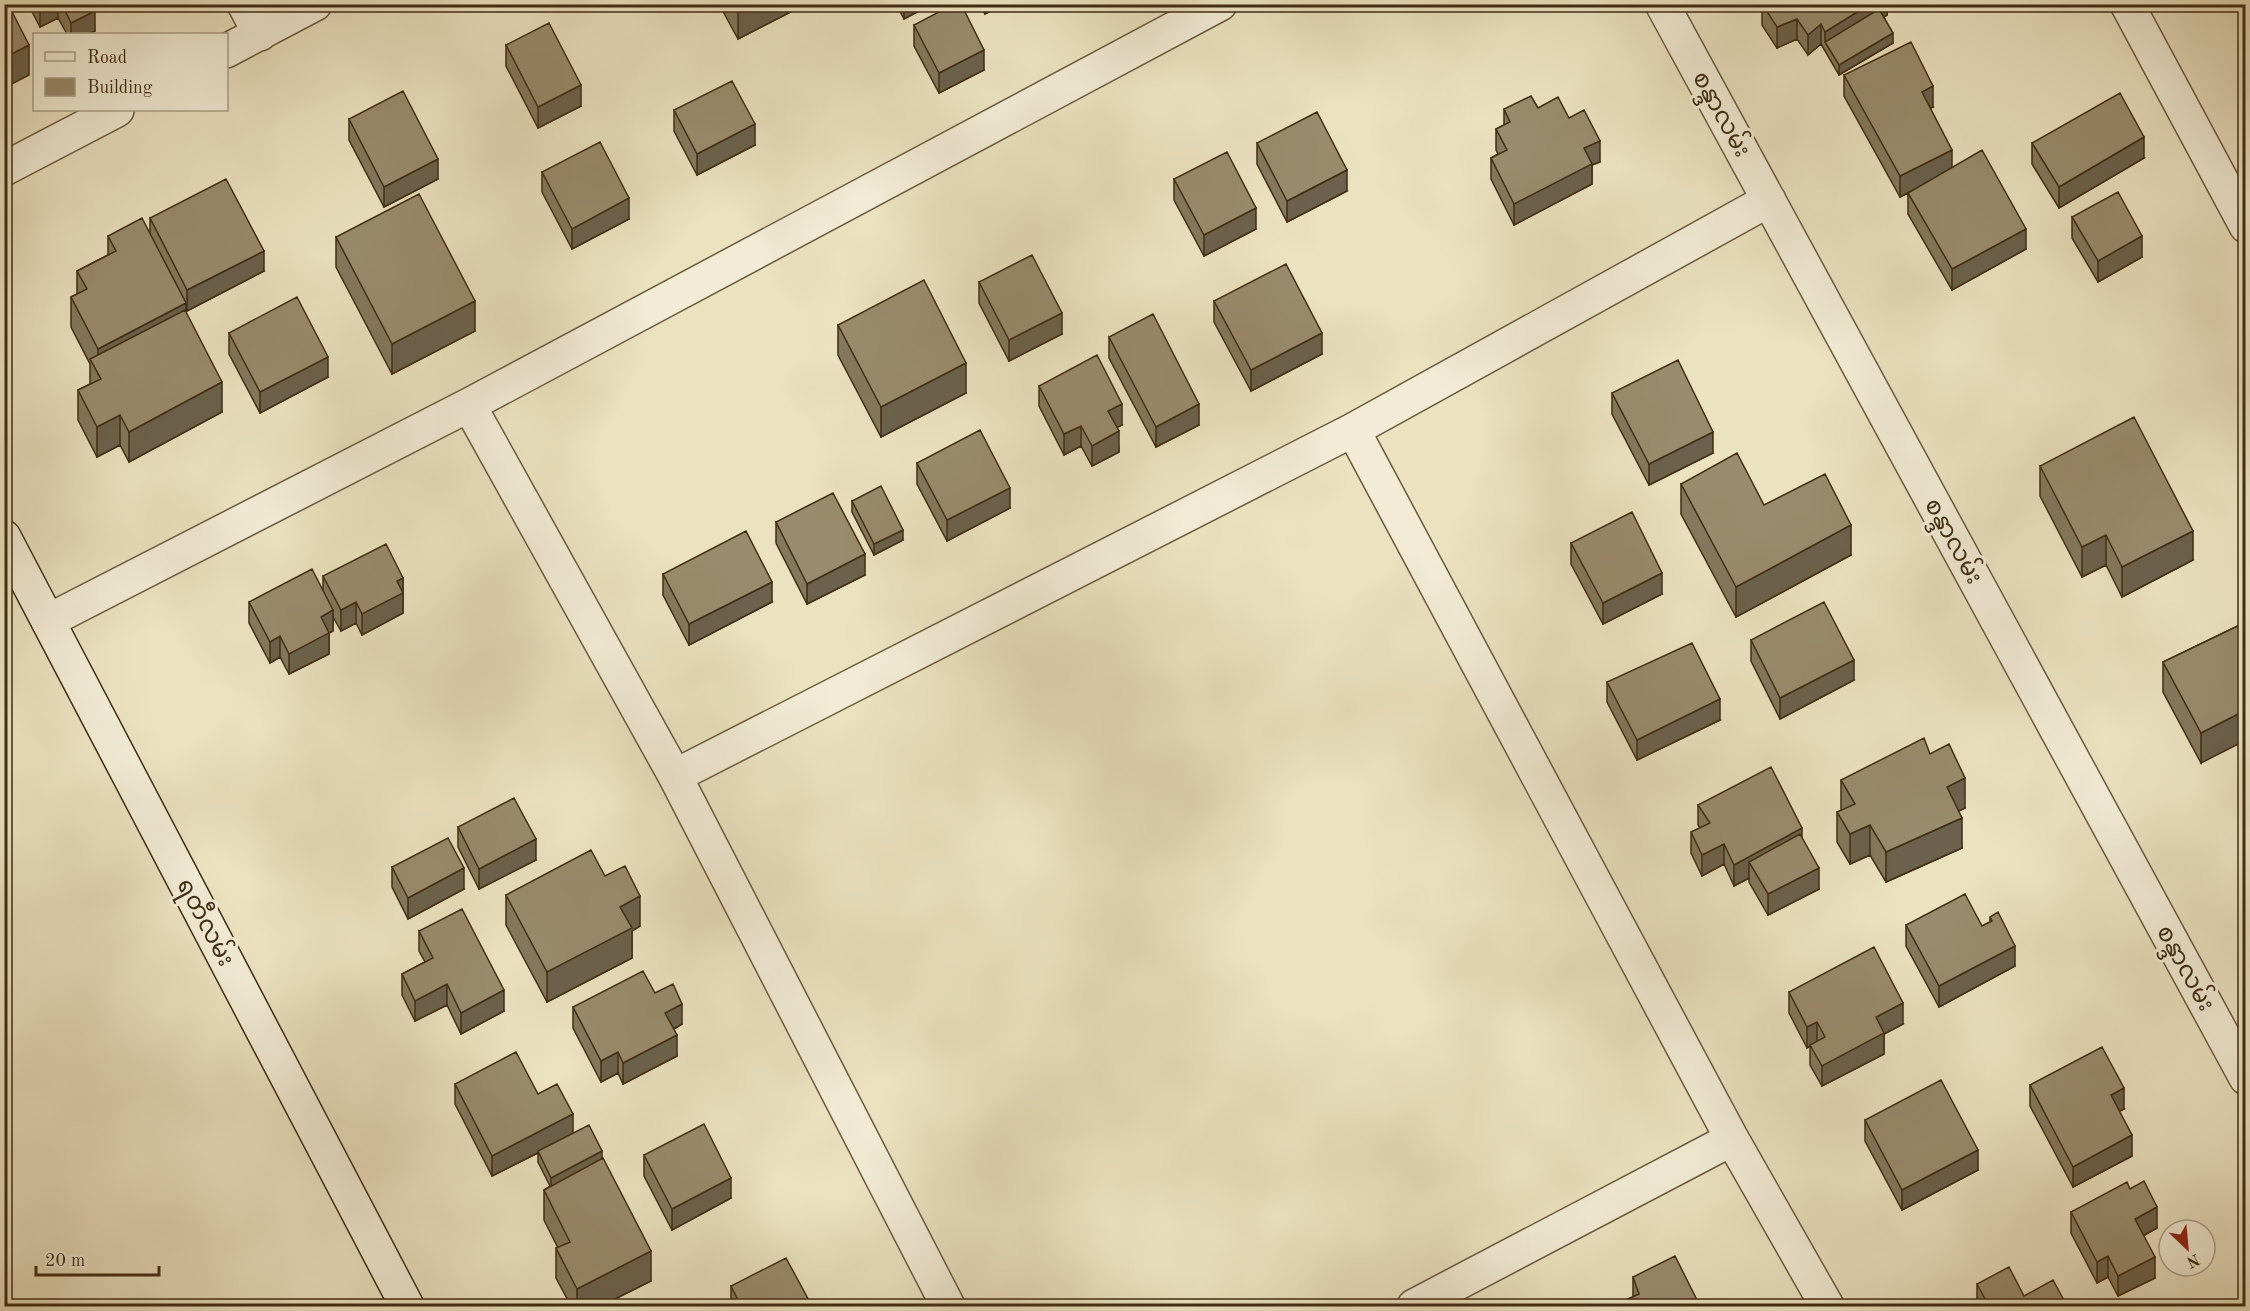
<svg xmlns="http://www.w3.org/2000/svg" width="2250" height="1311" viewBox="0 0 2250 1311" font-family="'Old Standard TT','Noto Sans Myanmar',serif">
	<style>
		.lines { fill: none; stroke-linecap: round; stroke-linejoin: round }
		.street-casing { stroke: #6b5a3e; stroke-width: 36 }
		.secondary-casing { stroke: #402d13; stroke-width: 36 }
		.street { stroke: #f2ecd6; stroke-width: 33 }
		.secondary { stroke: #f2ecd6; stroke-width: 33 }
		.wall { fill: #84785e; stroke: #402d13; stroke-width: 1.5 }
		.shaded-wall { fill: #6b614c; stroke: #402d13; stroke-width: 1.5 }
		.building { fill: #998b6d; stroke: #402d13; stroke-width: 1.5 }
		.labels { text-anchor: middle; stroke-width: 6; stroke-linejoin: round; paint-order: stroke }
		.street-label { font-size: 24px; fill: #402d13; stroke: #f2ecd6 }
	</style>
	<rect width="100%" height="100%" fill="#ebe2c0"/>
	<filter id="stains"><feTurbulence type="fractalNoise" baseFrequency=".00333" numOctaves="4"/><feColorMatrix values="0 0 0 0 .2 0 0 0 0 .09 0 0 0 0 .02 0 0 0 .5 -.17"/></filter>
	<radialGradient id="worn" r=".72"><stop offset=".6" stop-color="#630" stop-opacity="0"/><stop offset="1" stop-color="#630" stop-opacity=".3"/></radialGradient>
	<g class="lines">
		<g class="street-casing">
			<path id="street" d="M244 4 260 34
				M1662 4 2246 1078
				M2127 4 2246 226
				M226 51 315 4
				M4 169 117 110
				M469 405 675 776 948 1306
				M1353 430 1732 1139 1827 1306
				M48 621 469 405 1220 4
				M675 776 1353 430 1769 200
				M1414 1306 1732 1139"/>
		</g>
		<g class="secondary-casing">
			<path id="secondary" d="M4 537 407 1306"/>
		</g>
		<use href="#street" class="street"/>
		<use href="#secondary" class="secondary"/>
	</g>
	<path class="wall" d="M15 4H92L95 31 89 34H67L58 18 40 27 29 6 18 11Z
		M719 4H806L738 39Z
		M896 4H932L904 19Z
		M979 4H1004L985 14Z
		M1762 4H1887V15L1884 17 1893 43 1839 75 1821 44 1808 55 1797 39 1777 48 1762 25Z
		M914 25 984 70 939 93 914 46Z
		M506 45 581 106 538 128 506 66Z
		M1844 75 1933 107 1930 108 1952 168 2026 249 1952 290 1908 214V193L1900 197 1844 96Z
		M1538 108 1569 118 1600 162 1592 165V184L1514 225 1491 179V158L1498 154 1496 150V129L1504 125V109Z
		M674 110 755 145 697 175 674 131Z
		M349 119 438 179 384 207 349 140Z
		M1257 143 1347 191 1287 222 1257 164Z
		M2032 143 2144 158 2059 208 2032 164Z
		M542 172 629 219 572 249 542 192Z
		M1174 179 1256 229 1204 256 1174 200Z
		M2072 217 2142 257 2098 282 2072 238Z
		M150 218 264 271 187 311 186 309V313L222 412 129 462 120 445 97 457 78 420V390L90 384V364L71 327V297L77 294V271L108 255V236L150 232Z
		M336 237 475 331 392 374 336 267Z
		M979 282 1062 334 1009 361 979 303Z
		M1214 301 1322 354 1251 391 1214 322Z
		M838 325 966 393 881 437 838 355Z
		M229 333 328 377 260 413 229 354Z
		M1109 337 1199 425 1156 447 1109 358Z
		M1039 386 1122 425 1117 427 1119 452 1092 466 1081 446 1064 455 1039 406Z
		M1612 393 1713 453 1649 485 1612 414Z
		M917 463 1010 508 947 541 917 484Z
		M2040 466 2193 560 2122 597 2106 565 2082 577 2040 496Z
		M1681 484 1764 505 1851 555 1736 617 1681 514Z
		M852 501 903 540 874 555 852 512Z
		M776 522 865 575 807 604 776 543Z
		M1571 543 1662 594 1603 624 1571 564Z
		M663 574 772 602 689 645 663 595Z
		M323 576 403 578V613L362 635 356 623 341 631 333 617V631L329 633V654L289 674 280 657 270 663 249 623V602L323 591Z
		M2246 622 2201 763 2163 692V662Z
		M1751 640 1854 680 1780 719 1751 661Z
		M1607 682 1720 720 1637 760 1607 702Z
		M1930 754 1965 808 1958 811 1962 848 1886 882 1870 855 1850 864 1837 842V812L1841 811V780Z
		M1698 805 1802 838 1819 889 1768 915 1749 882V878L1734 886 1724 864 1702 876 1691 853V832L1700 828 1698 825Z
		M458 827 536 860 479 889 458 847Z
		M392 867 464 889 408 919 392 887Z
		M605 876 640 926 632 931V958L547 1002 506 925V895Z
		M1990 917 2015 966 1939 1007 1906 946V925L1982 926 1990 922Z
		M419 931 504 1011 461 1034 447 1005 415 1021 402 995V974L425 962 419 951Z
		M1789 992 1903 1024 1884 1034V1054L1822 1086 1810 1065V1046L1807 1048 1789 1013Z
		M655 993 682 1024 674 1029 677 1056 623 1084 618 1073 601 1082 573 1028V1007Z
		M455 1084 538 1094 573 1133 602 1159 651 1281 601 1306H571L556 1278V1248H558L544 1220V1190L550 1186 538 1162V1153L492 1176 455 1104Z
		M2030 1085 2124 1109 2119 1111 2132 1156 2073 1187 2030 1106Z
		M1865 1120 1978 1170 1902 1210 1865 1141Z
		M644 1155 731 1198 672 1230 644 1176Z
		M2130 1189 2157 1228 2143 1236 2155 1278 2118 1296 2108 1277 2097 1283 2071 1233V1212Z
		M1633 1277 1700 1306 1633 1297Z
		M1977 1284 2024 1296 2067 1306H1978L1977 1305Z
		M731 1286 812 1306H731Z"/>
	<path class="shaded-wall" d="M18 4H29V6L18 11Z
		M44 4H58V18L40 27V6Z
		M747 4H806L738 39V9Z
		M904 4H932L904 19Z
		M985 4H1004L985 14Z
		M1870 4H1887V15L1830 50 1825 42V32Z
		M95 11V31L89 34H71V23Z
		M1797 19V39L1777 48V27Z
		M1821 24V44L1808 55V35Z
		M1893 33V43L1839 75V65Z
		M29 45V75L4 88V58Z
		M984 50V70L939 93V73Z
		M581 85V106L538 128V107Z
		M1933 86V107L1922 113V92Z
		M755 124V145L697 175V154Z
		M2144 137V158L2059 208V187Z
		M1600 141V162L1592 165V184L1514 225V204L1584 148Z
		M1952 150V170L1900 197V176Z
		M438 159V179L384 207V187Z
		M1347 170V191L1287 222V201Z
		M629 198V219L572 249V229Z
		M1256 208V229L1204 256V235Z
		M2026 229V249L1952 290V269Z
		M2142 236V257L2098 282V261Z
		M264 251V271L187 311V290Z
		M475 301V331L392 374V344Z
		M186 303V333L98 374V349Z
		M1062 313V334L1009 361V340Z
		M1322 333V354L1251 391V370Z
		M328 357V377L260 413V392Z
		M966 363V393L881 437V407Z
		M222 382V412L129 462V432Z
		M1122 404V425L1108 432V411Z
		M1199 404V425L1156 447V427Z
		M120 415V445L97 457V427Z
		M1081 426V446L1064 455V434Z
		M1119 431V452L1092 466V446Z
		M1713 432V453L1649 485V464Z
		M1010 488V508L947 541V520Z
		M1851 525V555L1736 617V587Z
		M903 530V540L874 555V544Z
		M2193 531V560L2122 597V567Z
		M2106 535V565L2082 577V547Z
		M865 554V575L807 604V584Z
		M1662 573V594L1603 624V603Z
		M403 578V613L362 635V614L397 581Z
		M772 582V602L689 645V624Z
		M356 602V623L341 631V610Z
		M333 610V631L329 633V654L289 674V654L321 617Z
		M280 636V657L270 663V642Z
		M1854 660V680L1780 719V698Z
		M1720 699V720L1637 760V740Z
		M2246 710V740L2201 763V733Z
		M1965 778V808L1947 817V787Z
		M1962 818V848L1886 882V852Z
		M1870 825V855L1850 864V834Z
		M1802 828V849L1749 862V878L1734 886V865Z
		M536 839V860L479 889V869Z
		M1724 844V864L1702 876V855Z
		M464 868V889L408 919V898Z
		M1819 868V889L1768 915V894Z
		M640 896V926L632 931V958L547 1002V972L620 907Z
		M2015 946V966L1939 1007V986Z
		M447 984V1005L415 1021V1001Z
		M504 990V1011L461 1034V1013Z
		M1903 1003V1024L1884 1034V1054L1822 1086V1066L1876 1017Z
		M682 1004V1024L665 1034V1013Z
		M1817 1022V1042L1807 1048V1027Z
		M677 1035V1056L623 1084V1063Z
		M618 1052V1073L601 1082V1061Z
		M2124 1088V1109L2111 1116V1095Z
		M573 1114V1135L492 1176V1156Z
		M2132 1135V1156L2073 1187V1167Z
		M1978 1150V1170L1902 1210V1190Z
		M602 1151V1162L551 1188V1178Z
		M731 1178V1198L672 1230V1209Z
		M2157 1207V1228L2135 1240V1219Z
		M651 1251V1281L601 1306H577V1289Z
		M2108 1256V1277L2097 1283V1262Z
		M2155 1257V1278L2118 1296V1276Z"/>
	<path class="building" d="M4 4H8L29 45 4 58Z
		M62 4H92L95 11 71 23Z
		M735 4H747L738 9Z
		M954 4H961L984 50 939 73 914 25Z
		M1762 4H1870L1825 32 1821 24 1808 35 1797 19 1777 27Z
		M1879 9 1893 33 1839 65 1825 42Z
		M549 23 581 85 538 107 506 45Z
		M1911 42 1933 86 1922 92 1952 150 1900 176 1844 75Z
		M732 81 755 124 697 154 674 110Z
		M403 91 438 159 384 187 349 119Z
		M2120 93 2144 137 2059 187 2032 143Z
		M1531 96 1538 108 1558 97 1569 118 1584 110 1600 141 1584 148 1592 164 1514 204 1491 158 1507 150 1496 129 1510 122 1504 109Z
		M1317 112 1347 170 1287 201 1257 143Z
		M600 142 629 198 572 229 542 172Z
		M1982 150 2026 229 1952 269 1908 193Z
		M1227 152 1256 208 1204 235 1174 179Z
		M226 179 264 251 187 290 150 218Z
		M2118 192 2142 236 2098 261 2072 217Z
		M419 194 475 301 392 344 336 237Z
		M142 218 186 303 98 349 71 297 87 289 77 271 116 251 108 236Z
		M1032 255 1062 313 1009 340 979 282Z
		M1286 264 1322 333 1251 370 1214 301Z
		M924 280 966 363 881 407 838 325Z
		M297 297 328 357 260 392 229 333Z
		M185 310 222 382 129 432 120 415 97 427 78 390 101 379 90 359Z
		M1153 314 1199 404 1156 427 1109 337Z
		M1097 355 1122 404 1108 411 1119 431 1092 446 1081 426 1064 434 1039 386Z
		M1678 360 1713 432 1649 464 1612 393Z
		M2134 417 2193 531 2122 567 2106 535 2082 547 2040 466Z
		M980 430 1010 488 947 520 917 463Z
		M1737 453 1764 505 1825 474 1851 525 1736 587 1681 484Z
		M881 486 903 530 874 544 852 501Z
		M833 493 865 554 807 584 776 522Z
		M1632 512 1662 573 1603 603 1571 543Z
		M746 531 772 582 689 624 663 574Z
		M386 544 403 578 397 581 403 593 362 614 356 602 341 610 323 576Z
		M312 569 333 610 321 617 329 633 289 654 280 636 270 642 249 602Z
		M1824 602 1854 660 1780 698 1751 640Z
		M2246 622V710L2201 733 2163 662Z
		M1692 643 1720 699 1637 740 1607 682Z
		M1924 738 1930 754 1949 744 1965 778 1947 787 1962 818 1886 852 1870 825 1850 834 1837 812 1855 804 1841 780Z
		M1771 767 1802 828 1734 865 1724 844 1702 855 1691 832 1710 823 1698 805Z
		M514 798 536 839 479 869 458 827Z
		M1800 834 1819 868 1768 894 1749 862Z
		M448 838 464 868 408 898 392 867Z
		M591 850 605 876 625 866 640 896 620 907 632 928 547 972 506 895Z
		M1965 894 1982 926 1992 921 1990 917 1998 912 2015 946 1939 986 1906 925Z
		M462 909 504 990 461 1013 447 984 415 1001 402 974 433 958 419 931Z
		M1874 947 1903 1003 1876 1017 1884 1033 1822 1066 1810 1045 1825 1037 1817 1022 1807 1027 1789 992Z
		M643 971 655 993 673 984 682 1004 665 1013 677 1035 623 1063 618 1052 601 1061 573 1007Z
		M2102 1047 2124 1088 2111 1095 2132 1135 2073 1167 2030 1085Z
		M516 1052 538 1094 557 1084 573 1114 492 1156 455 1084Z
		M1941 1080 1978 1150 1902 1190 1865 1120Z
		M704 1124 731 1178 672 1209 644 1155Z
		M589 1125 602 1151 551 1178 538 1151Z
		M603 1158 651 1251 577 1289 556 1248 570 1242 544 1190Z
		M2144 1181 2157 1207 2135 1219 2155 1257 2118 1276 2108 1256 2097 1262 2071 1212 2127 1182 2130 1189Z
		M1675 1256 1700 1306H1612L1639 1294 1633 1277Z
		M786 1258 812 1306H741L731 1286Z
		M2009 1267 2024 1296 2053 1280 2067 1306H1989L1977 1284Z"/>
	<g class="labels">
		<g class="street-label">
			<text transform="translate(1722 114) rotate(61)" y="8">စန္ဒာလမ်း</text>
			<text transform="translate(1954 541) rotate(61)" y="8">စန္ဒာလမ်း</text>
			<text transform="translate(206 922) rotate(62)" y="8">ရတီလမ်း</text>
			<text transform="translate(2186 968) rotate(61)" y="8">စန္ဒာလမ်း</text>
		</g>
	</g>
	<rect width="2250" height="1311" fill="none" stroke="#ebe2c0" stroke-width="24"/>
	<rect x="6" y="6" width="2238" height="1299" fill="none" stroke="#402d13" stroke-width="3"/>
	<rect x="12" y="12" width="2226" height="1287" fill="none" stroke="#402d13" stroke-width="1.5"/>
	<rect x="33" y="33" width="195" height="78" fill="#f2ecd6" stroke="#aba088" stroke-width="1.5"/>
	<rect x="45" y="52" width="30" height="9" fill="#f2ecd6" stroke="#aba088" stroke-width="1.5"/>
	<text x="87" y="63" font-size="18" fill="#402d13">Road</text>
	<rect x="45" y="78" width="30" height="18" fill="#998b6d" stroke="#aba088" stroke-width="1.5"/>
	<text x="87" y="93" font-size="18" fill="#402d13">Building</text>
	<g transform="translate(2187 1248) rotate(154)"><circle r="28" fill="#f2ecd6" stroke="#aba088" stroke-width="1.5"/>
	<path d="M0-4.5L10 22L0 15L-10 22Z" fill="#8f2418"/>
	<text y="-9" font-size="16" font-weight="bold" text-anchor="middle" fill="#402d13">N</text>
	</g>
	<path d="M36 1266v9h123v-9" fill="none" stroke="#402d13" stroke-width="3"/>
	<text x="45" y="1266" font-size="18" fill="#402d13" stroke="#f2ecd6" stroke-width="4.5" paint-order="stroke">20 m</text>
	<rect width="100%" height="100%" filter="url(#stains)"/>
	<rect width="100%" height="100%" fill="url(#worn)"/>
</svg>
